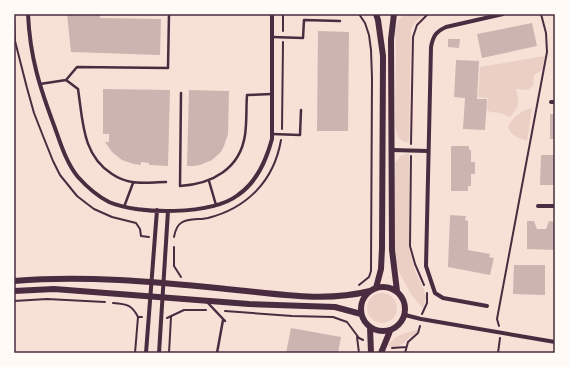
<svg xmlns="http://www.w3.org/2000/svg" width="569" height="367" viewBox="0 0 569 367" font-family="Quicksand,sans-serif">
	<style>
		.green { fill: #ebcfc5 }
		.building { fill: #ccb4b1 }
		.lines { fill: none; stroke-linecap: round; stroke-linejoin: round }
		.path { stroke: #4a2c40; stroke-width: 2 }
		.service { stroke: #4a2c40; stroke-width: 2.5 }
		.minor { stroke: #4a2c40; stroke-width: 4 }
		.tertiary { stroke: #4a2c40; stroke-width: 6 }
		.neatline { fill: none; stroke: #4a2c40; stroke-width: 1.5 }
	</style>
	<rect width="100%" height="100%" fill="#f7e1d7"/>
	<path class="green" d="M404 14H425L416 21 411 29 409 143C400 142 396 135 395 126L396 53 395 31 398 21Z
		M545 56 542 70 534 75 533 86 528 90 516 89C520 102 519 107 510 117L500 113 490 112 487 110 488 98 478 97 480 67Z
		M532 108 527 141C520 138 510 136 508 127 512 117 521 111 532 108Z
		M409 153V248L415 271 424 290 426 297 423 309 411 294 404 281 398 270 395 257 394 237 395 163 400 156Z
		M367 308a15 15 0 1 1 30 0a15 15 0 1 1-30 0Z
		M419 329 418 332C407 336 402 351 388 346 395 334 407 333 419 329Z"/>
	<path class="building" d="M67 14H100V18L161 19 160 55 71 52Z
		M532 23 537 46 482 58 477 34Z
		M318 31 349 32 348 131H317Z
		M448 39H460L459 48 448 47Z
		M456 60 479 61 477 99H487L485 130 463 129 465 98 454 97Z
		M103 89 170 90 168 166 149 165V163L141 162V165L134 164 122 160 112 152 105 142H109V134H103Z
		M189 90 229 91 228 134 224 146 221 152 212 160 200 165 194 166H187Z
		M550 114H555V139H550Z
		M451 146H469V150H471V162H475V174H471V186H468V191H451Z
		M541 155H555V185H540Z
		M450 215 466 216 465 220 468 221V250L490 254 489 257 494 258 490 275 448 267Z
		M527 221H534L537 229H546L549 221 555 222V250L527 249Z
		M514 265H545V295L513 294Z
		M291 328 341 337 338 353H286Z"/>
	<g class="lines">
		<path class="path" d="M14 14 15 41 27 88 34 113 43 136 53 161 60 175 77 196 86 203 94 209 112 217 136 223 140 229 141 236 149 237
			M359 14 365 23 369 35 371 50 372 78 371 271 369 277 359 285
			M283 31V14
			M282 129 283 42
			M411 144 413 37 417 25 428 14
			M411 156 410 246 415 264 424 285
			M174 237C175 232 176 226 181 223 188 218 199 220 208 218 247 208 274 181 281 140
			M174 247V266L181 277
			M14 301 47 299 105 302
			M113 303C127 304 132 305 138 317H142
			M225 311 292 316 333 317 347 322 359 338 363 340
			M422 314 427 303V293
			M167 318 184 310H206
			M499 326 497 319 547 52 546 33 541 14
			M357 337 359 353
			M392 348 406 347
			M135 353 138 317
			M169 353 171 317
			M405 353 408 342 418 333 420 326
			M498 353 500 338"/>
		<path class="service" d="M272 37 303 38 304 20 340 21
			M66 80 77 67 168 68 169 14
			M40 84 66 80 78 89C83 121 82 155 112 174 118 178 125 181 132 182 142 184 155 182 166 182
			M181 93 180 186C212 184 240 169 245 135 247 122 246 108 247 95L272 94
			M272 134 300 135 301 110
			M209 181 216 205
			M124 207 133 183
			M207 302 225 321
			M217 353 223 320"/>
		<path class="minor" d="M28 14C30 58 40 88 55 128 61 145 67 164 78 177 87 187 97 196 109 202 138 215 212 215 238 195 257 182 266 161 272 139V14
			M551 102H555
			M391 150 428 151
			M538 206H555
			M487 306 443 298 435 293 426 266 431 47C433 37 435 32 446 27L503 14
			M405 315 421 319 555 342
			M146 353 157 210
			M159 353 168 211"/>
		<path class="tertiary" d="M376 14 378 20 383 56 382 248 381 269 376 288
			M394 14 391 39 392 250 397 291
			M14 281C85 275 155 282 226 289 273 293 323 303 370 291
			M361 309a22 22 0 1 1 44 0a22 22 0 1 1-44 0Z
			M14 291 54 289 249 304 335 307 361 314
			M370 327 371 353
			M381 353 390 331"/>
	</g>
	<rect width="569" height="367" fill="none" stroke="#fffaf5" stroke-width="30"/>
	<rect x="15" y="15" width="539" height="337" class="neatline"/>
</svg>
